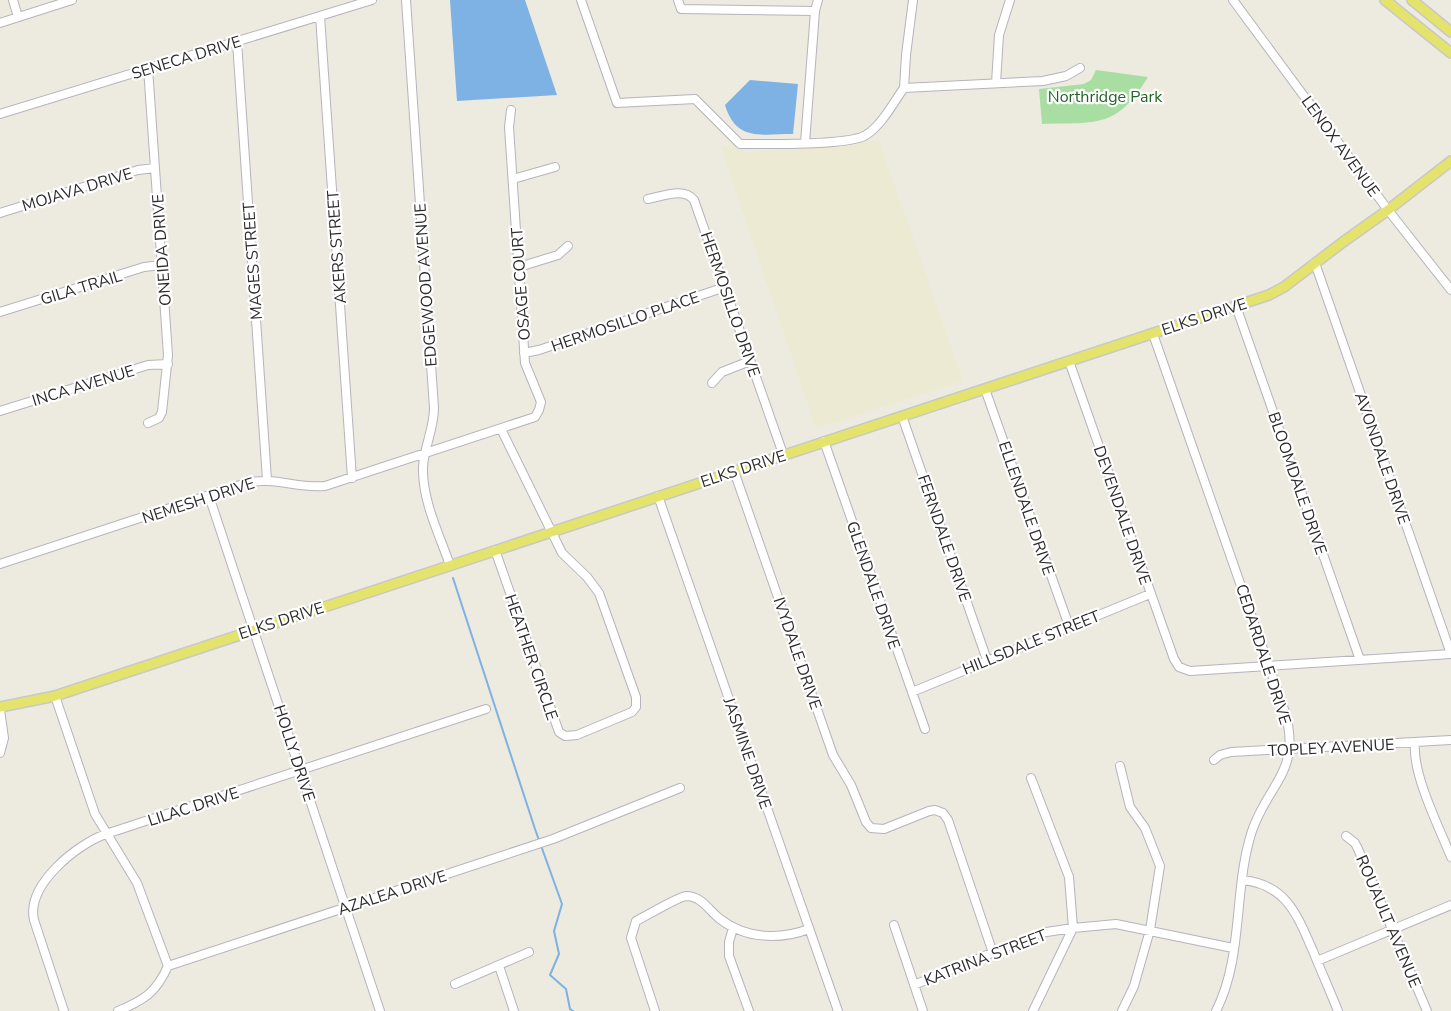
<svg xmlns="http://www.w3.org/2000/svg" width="1451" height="1011" viewBox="0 0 1451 1011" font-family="'Nunito Sans',sans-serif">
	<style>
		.education { fill: #ecead2 }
		.green { fill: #a8dea2 }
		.water { fill: #7eb1e4 }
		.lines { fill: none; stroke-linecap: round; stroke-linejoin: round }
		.stream { stroke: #7eb1e4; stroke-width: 2 }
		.minor-casing { stroke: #b4b4be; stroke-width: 10 }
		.major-casing { stroke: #c8c8c8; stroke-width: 12 }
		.minor { stroke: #fff; stroke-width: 8 }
		.major { stroke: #e4e46d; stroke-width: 9 }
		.labels { text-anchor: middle; stroke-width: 4.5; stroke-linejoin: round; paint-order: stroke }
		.street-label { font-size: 16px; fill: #2c2c2c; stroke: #fff }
		.park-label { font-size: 16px; fill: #226424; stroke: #fff }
	</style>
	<rect width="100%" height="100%" fill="#edeae0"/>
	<path class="education" d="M879 140 963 381 816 428 721 146H733L747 152Z"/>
	<path class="green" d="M1096 70 1148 77C1116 129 1098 122 1042 124L1039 89 1084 84 1091 80Z"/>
	<path class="water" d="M450 0H525L557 95 457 101Z
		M750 80 798 84 793 134C762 134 736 142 725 105Z"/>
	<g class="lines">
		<path class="stream" d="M453 578 535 829 562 904 554 931 559 954 550 975 566 989 570 1009 573 1011"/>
		<g class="minor-casing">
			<path id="minor" d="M13 0 18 17
				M406 0 434 408C434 429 424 447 423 467 422 500 439 534 450 565
				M581 0 617 103 695 99 740 144C764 144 848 146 866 135 882 125 893 103 904 88L1043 81 1066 76 1080 68
				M678 0 681 9 815 11
				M1233 0 1388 210 1451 290
				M320 16 352 478
				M0 23 72 0
				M237 42 267 480
				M996 83 999 35 1010 0
				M904 88 906 55 913 0
				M0 114 372 0
				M805 143 815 11 818 0
				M513 179 555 167
				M648 199C663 196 684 187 694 200L783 454
				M0 213 138 170 155 168
				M1315 263 1451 654
				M519 267 558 255 568 246
				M1236 306 1360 660
				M0 312 144 267 162 265
				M1153 334 1285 712C1302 772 1268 783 1252 831 1233 889 1244 956 1216 1011
				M524 353 539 350 725 287
				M1069 361 1174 659 1179 667 1190 671 1451 654
				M712 383 722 372 750 361
				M985 389 1069 626
				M0 411 148 365 168 364
				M902 416 987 660
				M148 423 159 418 162 412 168 355 148 68
				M824 441 925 729
				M734 471 833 755 851 785 866 822 871 828 884 829 929 811 935 810 943 813 948 820 993 953
				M209 496 380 1011
				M658 496 838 1011
				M495 550 559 732 565 736 577 735 632 712 636 707V697L599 593 587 577 562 553 501 429
				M0 564 246 483C273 476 298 489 325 486L535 417 539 410 541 402 525 363 509 127 511 110
				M912 692 1150 594
				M55 696 95 814 137 883 168 966
				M0 710 4 738 0 753
				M1415 743C1412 774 1439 827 1451 857
				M1214 760 1220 755 1231 752 1451 740
				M1120 766 1130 807 1145 828 1160 866 1150 930 1134 986 1122 1011
				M1031 778 1069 877 1073 928 1033 1011
				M1346 836 1355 843 1358 849 1427 1011
				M1243 880C1287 885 1297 915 1313 951 1321 971 1330 991 1338 1011
				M894 925 923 1011
				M733 928 729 942V956L749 1011
				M1317 961 1451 905
				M168 966 553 839 680 788
				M499 966 514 1011
				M455 984 529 952
				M914 985 1040 933 1073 928 1116 924 1233 948
				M64 1011 34 920C26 885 77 844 106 834L486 709
				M118 1011C144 1000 156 993 168 966
				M655 1011 631 938 636 921C646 916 678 897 686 896 702 896 709 911 720 919 746 939 780 940 809 929"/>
		</g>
		<g class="major-casing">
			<path id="major" d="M1385 0 1451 53
				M1412 0 1451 32
				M0 707 55 696 1269 295 1284 287 1343 242 1388 210 1451 161"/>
		</g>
		<use href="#minor" class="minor"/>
		<use href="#major" class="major"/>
	</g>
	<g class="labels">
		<g class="street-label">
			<text transform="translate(186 57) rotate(-17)" y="6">SENECA DRIVE</text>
			<text transform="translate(1341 146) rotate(54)" y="6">LENOX AVENUE</text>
			<text transform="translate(77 189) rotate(-17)" y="6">MOJAVA DRIVE</text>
			<text transform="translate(336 247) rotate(-94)" y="6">AKERS STREET</text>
			<text transform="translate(161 250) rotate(-94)" y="6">ONEIDA DRIVE</text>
			<text transform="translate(252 261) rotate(-94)" y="6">MAGES STREET</text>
			<text transform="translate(520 284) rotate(-94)" y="6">OSAGE COURT</text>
			<text transform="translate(425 285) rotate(-94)" y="6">EDGEWOOD AVENUE</text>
			<text transform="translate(81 287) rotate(-17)" y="6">GILA TRAIL</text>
			<text transform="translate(731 304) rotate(71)" y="6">HERMOSILLO DRIVE</text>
			<text transform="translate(1204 316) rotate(-18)" y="6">ELKS DRIVE</text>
			<text transform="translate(625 321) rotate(-19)" y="6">HERMOSILLO PLACE</text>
			<text transform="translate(83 385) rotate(-17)" y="6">INCA AVENUE</text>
			<text transform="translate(1383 458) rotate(71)" y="6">AVONDALE DRIVE</text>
			<text transform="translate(743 468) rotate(-18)" y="6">ELKS DRIVE</text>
			<text transform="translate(1298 483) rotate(71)" y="6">BLOOMDALE DRIVE</text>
			<text transform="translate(198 500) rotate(-18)" y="6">NEMESH DRIVE</text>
			<text transform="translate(1027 508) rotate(71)" y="6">ELLENDALE DRIVE</text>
			<text transform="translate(1123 515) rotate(71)" y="6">DEVENDALE DRIVE</text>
			<text transform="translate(945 538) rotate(71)" y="6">FERNDALE DRIVE</text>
			<text transform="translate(874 585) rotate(71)" y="6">GLENDALE DRIVE</text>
			<text transform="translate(281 620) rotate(-18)" y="6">ELKS DRIVE</text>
			<text transform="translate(1031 642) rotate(-22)" y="6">HILLSDALE STREET</text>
			<text transform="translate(798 653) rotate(71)" y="6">IVYDALE DRIVE</text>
			<text transform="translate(1264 654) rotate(72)" y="6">CEDARDALE DRIVE</text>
			<text transform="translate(532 657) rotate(71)" y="6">HEATHER CIRCLE</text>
			<text transform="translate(1331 747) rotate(-3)" y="6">TOPLEY AVENUE</text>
			<text transform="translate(295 753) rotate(72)" y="6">HOLLY DRIVE</text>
			<text transform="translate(748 753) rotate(71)" y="6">JASMINE DRIVE</text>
			<text transform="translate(193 806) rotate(-18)" y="6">LILAC DRIVE</text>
			<text transform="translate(392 892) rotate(-18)" y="6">AZALEA DRIVE</text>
			<text transform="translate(1389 921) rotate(67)" y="6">ROUAULT AVENUE</text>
			<text transform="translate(985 957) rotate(-21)" y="6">KATRINA STREET</text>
		</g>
		<g class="park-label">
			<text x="1105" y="102">Northridge Park</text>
		</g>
	</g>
</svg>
